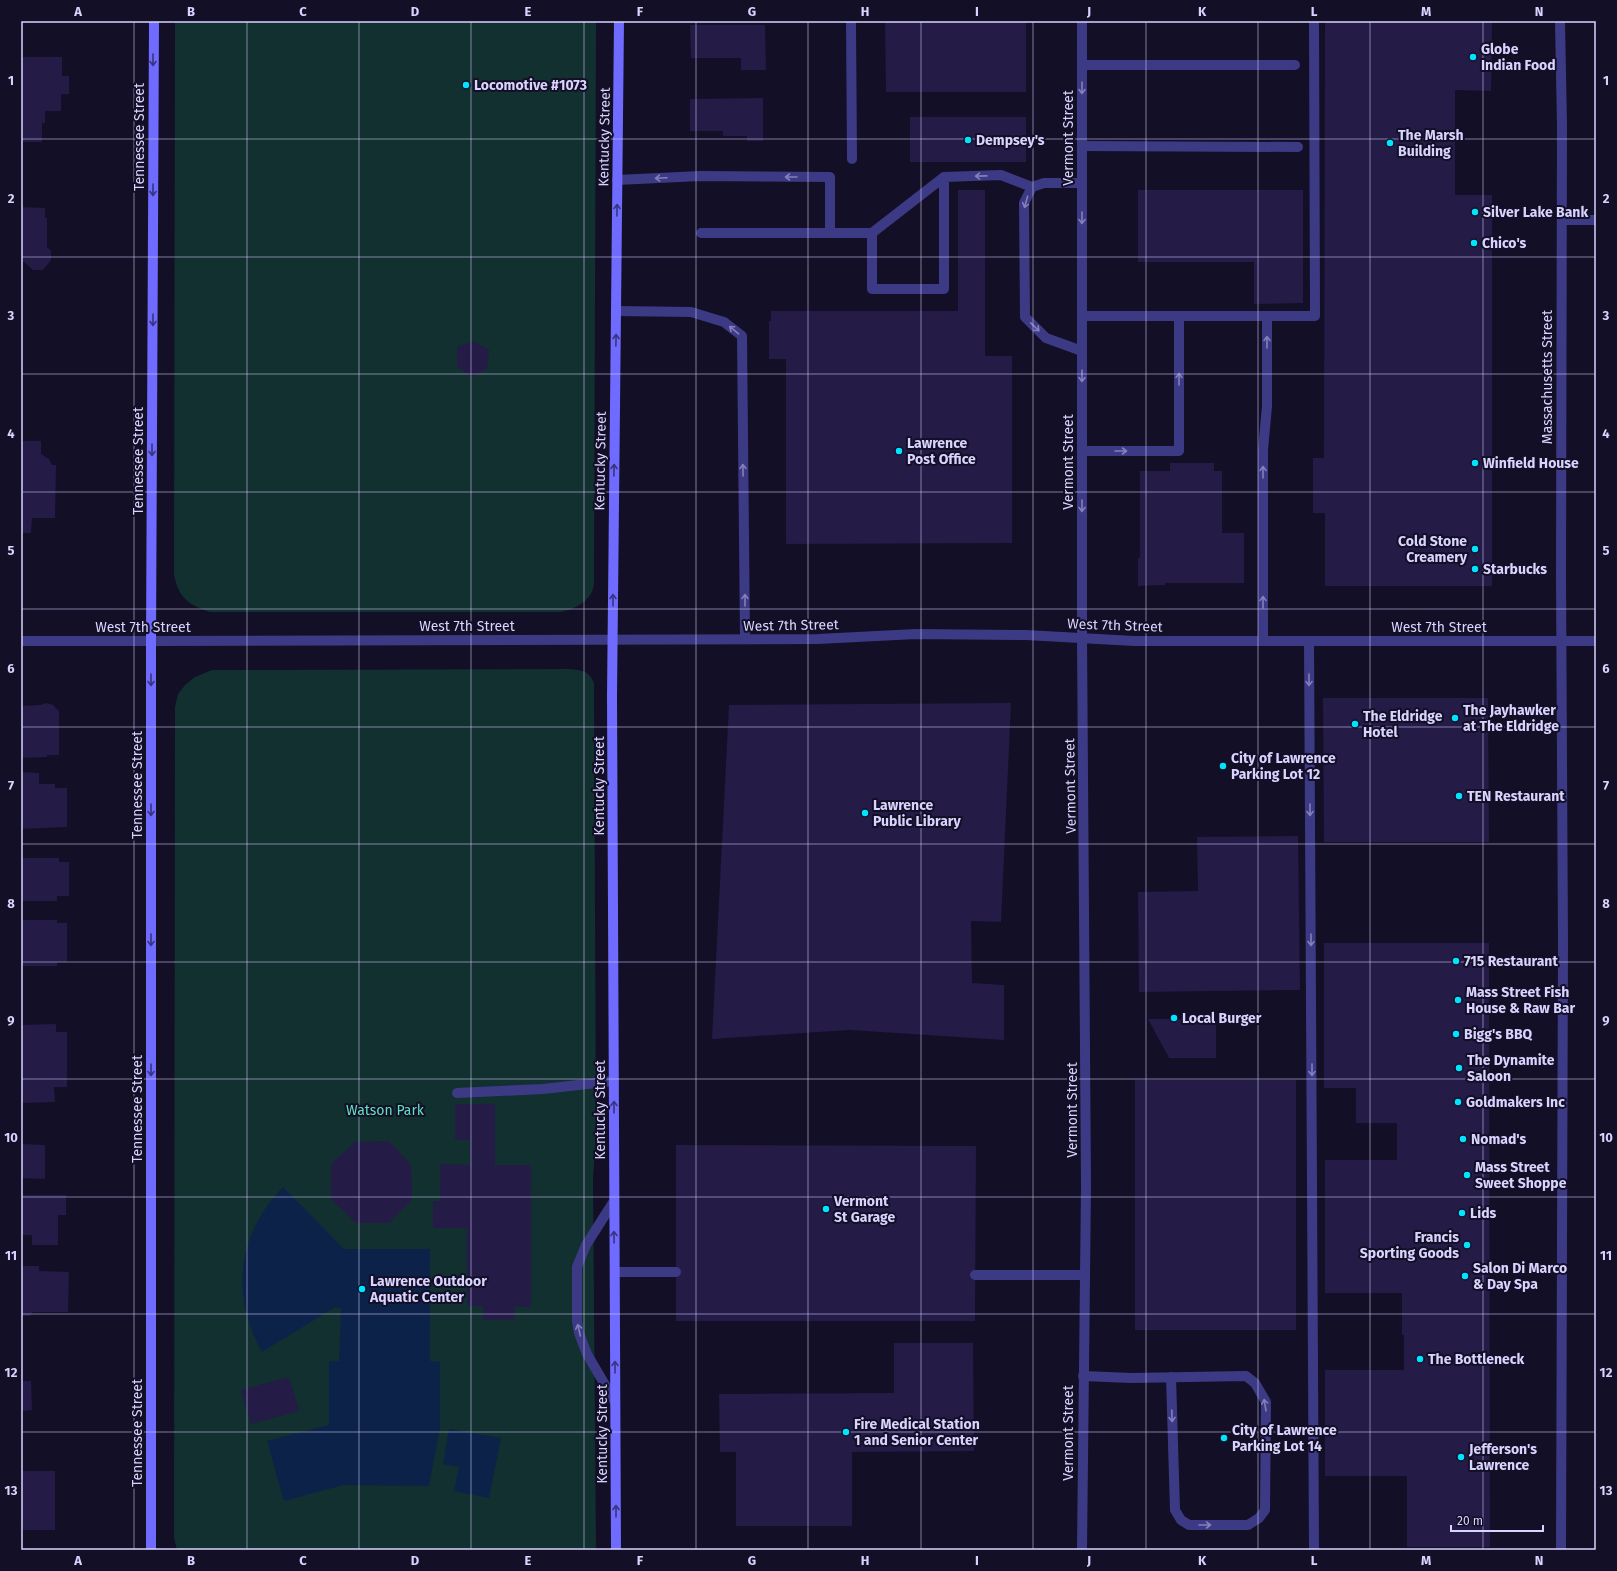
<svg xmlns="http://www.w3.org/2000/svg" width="1617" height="1571" viewBox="0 0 1617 1571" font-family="'Fira Sans',sans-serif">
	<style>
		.green { fill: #12302f }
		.water { fill: #0c2248 }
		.building { fill: #241b47 }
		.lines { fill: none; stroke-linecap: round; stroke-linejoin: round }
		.service { stroke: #3d3a85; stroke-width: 10 }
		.minor { stroke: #3d3a85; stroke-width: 10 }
		.tertiary { stroke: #3d3a85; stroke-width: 10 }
		.secondary { stroke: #6f6bff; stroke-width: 10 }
		.oneway { stroke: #38347d }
		.oneway2 { stroke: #837fbc }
		.grid { fill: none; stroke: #d9d4ff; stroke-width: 1; stroke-opacity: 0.55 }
		.poi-dot { fill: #00e5ff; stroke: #130f26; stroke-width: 1.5 }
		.labels { text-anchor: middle; stroke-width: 4; stroke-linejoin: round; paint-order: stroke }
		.poi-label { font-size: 14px; font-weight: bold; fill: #d9d4ff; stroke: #130f26; text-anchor: start }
		.street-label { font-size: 14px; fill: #d9d4ff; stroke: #130f26 }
		.park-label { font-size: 14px; fill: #5fe0c0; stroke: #130f26 }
		.neatline { fill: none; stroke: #d9d4ff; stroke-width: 1.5 }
		.grid-label { font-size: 13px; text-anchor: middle; font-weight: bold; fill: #d9d4ff }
	</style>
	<rect width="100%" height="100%" fill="#130f26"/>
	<path class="green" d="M175 21H596L594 583C593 600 576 609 561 612H210C188 605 178 597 174 574Z
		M567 669C580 670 589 670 594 683L596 1128 593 1180 596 1550H177L174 1538 175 707 178 694 185 685 195 677 212 670Z"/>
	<path class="water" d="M283 1187 344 1249H430V1361L440 1362V1427L429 1486 343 1485 284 1501 267 1441 329 1425V1361H339L341 1308 335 1307 262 1352C230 1294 237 1235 283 1187Z
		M449 1429 501 1438 489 1498 454 1491 459 1467 443 1464Z"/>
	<path class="building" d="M869 21H1026V92H886L885 23H869Z
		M1325 21H1492L1491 91 1455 90V195H1492V586H1325V513H1313V458H1324Z
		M690 25H765L766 70H741V58H691Z
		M21 57H62V76H69V94H61V111H45V123H42V142H21Z
		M763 98V141H747V136H723V131H690V99Z
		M910 117H1026V162H910Z
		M958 190H985V356H1012V543L786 544V359H769V321H771V311H958Z
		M1138 190H1303V303L1254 304V262H1138Z
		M21 207 45 208V218H47V247L51 251V260L43 270H33L24 262H21Z
		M473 341 489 350 487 369 471 377 457 366V347Z
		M21 441H41V454L49 459 52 465H56L55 518H32L31 533H21Z
		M1170 463H1214V471H1222V533H1244V583H1165V585L1138 586V558H1140V471H1170Z
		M1323 698H1488L1489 842H1324Z
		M47 703 53 705 59 711V755H47V757L21 758V706L40 705Z
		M1011 703 1001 922 971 921 972 983 1004 985V1040L849 1030 712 1039 729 705Z
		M21 772 39 773V784H55V788H67V827L21 829Z
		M1298 836 1300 990 1139 992 1138 892 1198 891 1197 837Z
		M21 858H59V862H69V896H57V901H21Z
		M21 920H57V923H67V962H57V966H21Z
		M1324 943H1489L1490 1547H1407V1476H1325V1370H1404V1335H1402V1293H1325V1160H1397V1123H1356V1088H1324Z
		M1148 1019H1216V1058H1169Z
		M56 1024V1032H67V1087H54L55 1102 21 1103V1025Z
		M1135 1080H1296V1330H1135Z
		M455 1104H495V1165H531V1307H515L514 1320H483V1306H467V1228H433V1201H440V1164L470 1165V1140H455Z
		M389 1141 411 1165 412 1200 389 1223H356L331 1199V1164L355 1142Z
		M21 1144 45 1145V1179L21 1178Z
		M676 1145 976 1146 975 1321H676Z
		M21 1195H66V1215H58V1245H32V1235H21Z
		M21 1266H39V1271L69 1272 68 1312H33L30 1316H21Z
		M894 1343H973L974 1451 852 1452V1526H736V1452H720L719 1394 894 1393Z
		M289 1377 299 1411 251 1424 241 1390Z
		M21 1381H31L32 1410 21 1411Z
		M21 1471H55V1530H23V1520H21Z"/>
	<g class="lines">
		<path class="service" d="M851 21 852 159
			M1082 65H1295
			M1082 146 1298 147
			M617 180 700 176 830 177V233
			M1082 183H1044L1032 187 1024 203 1025 317 1046 338 1082 351
			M1562 220H1596
			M701 233H872L944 177 1001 175 1032 187
			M872 233V289H944V177
			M616 311 691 312 724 322 742 336 745 639
			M1082 316H1315L1314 21
			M1082 451H1179V316
			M1263 641V450L1267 406V316
			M1309 641 1314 1550
			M457 1093 543 1089 614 1081
			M614 1201 586 1245 577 1267V1321L579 1333 587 1354 615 1402
			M615 1272H676
			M975 1275H1085
			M1083 1376 1131 1378 1246 1376 1255 1383 1266 1402 1265 1510 1259 1518 1248 1525H1189L1181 1520 1175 1510 1171 1377"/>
		<path class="minor" d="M21 641H151"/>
		<path class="tertiary" d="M1560 21 1562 126 1561 576 1563 944 1561 1550
			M151 641 818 639 916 634 1026 635 1134 641H1596
			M1082 1550 1086 1186 1082 638V21"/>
		<path class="secondary" d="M151 1550V641L154 21
			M616 1550 612 696 619 21"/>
	</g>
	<defs><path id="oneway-shaft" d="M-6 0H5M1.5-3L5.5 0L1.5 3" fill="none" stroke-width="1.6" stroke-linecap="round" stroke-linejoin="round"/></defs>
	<g class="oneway">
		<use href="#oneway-shaft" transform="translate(153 60) rotate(90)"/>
		<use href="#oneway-shaft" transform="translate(153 190) rotate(90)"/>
		<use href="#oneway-shaft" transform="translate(617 210) rotate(-89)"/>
		<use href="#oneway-shaft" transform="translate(153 320) rotate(90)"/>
		<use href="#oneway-shaft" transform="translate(616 340) rotate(-89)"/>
		<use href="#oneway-shaft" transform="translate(152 450) rotate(90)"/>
		<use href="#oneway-shaft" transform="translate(614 470) rotate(-89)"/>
		<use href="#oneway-shaft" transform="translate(613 600) rotate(-90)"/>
		<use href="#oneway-shaft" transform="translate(151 680) rotate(90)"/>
		<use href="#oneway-shaft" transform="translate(151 810) rotate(90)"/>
		<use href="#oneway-shaft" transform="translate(151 940) rotate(90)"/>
		<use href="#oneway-shaft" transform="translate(151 1070) rotate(90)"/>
		<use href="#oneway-shaft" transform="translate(614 1107) rotate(-90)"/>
		<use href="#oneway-shaft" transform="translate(614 1237) rotate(-91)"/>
		<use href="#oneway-shaft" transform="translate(615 1367) rotate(-90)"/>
		<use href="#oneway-shaft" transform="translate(616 1511) rotate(-90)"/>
	</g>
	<g class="oneway2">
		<use href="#oneway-shaft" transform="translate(1082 88) rotate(90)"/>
		<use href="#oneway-shaft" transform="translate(981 176) rotate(179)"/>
		<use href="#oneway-shaft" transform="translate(791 177) rotate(-180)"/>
		<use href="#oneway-shaft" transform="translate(661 178) rotate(177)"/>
		<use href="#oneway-shaft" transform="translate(1026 202) rotate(106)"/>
		<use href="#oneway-shaft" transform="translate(1082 218) rotate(90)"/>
		<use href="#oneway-shaft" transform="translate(1035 327) rotate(44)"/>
		<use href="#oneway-shaft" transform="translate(734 330) rotate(-141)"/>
		<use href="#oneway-shaft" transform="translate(1267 342) rotate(-90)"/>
		<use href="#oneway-shaft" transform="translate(1082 376) rotate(90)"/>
		<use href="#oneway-shaft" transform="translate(1179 379) rotate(-90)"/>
		<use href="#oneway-shaft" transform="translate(1121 451)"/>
		<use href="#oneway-shaft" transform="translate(743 470) rotate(-91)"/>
		<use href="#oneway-shaft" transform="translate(1263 472) rotate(-90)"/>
		<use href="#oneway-shaft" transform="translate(1082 506) rotate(90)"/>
		<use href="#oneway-shaft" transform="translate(745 600) rotate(-90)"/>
		<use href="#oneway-shaft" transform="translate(1263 602) rotate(-90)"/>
		<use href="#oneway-shaft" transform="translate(1309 680) rotate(90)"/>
		<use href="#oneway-shaft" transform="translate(1310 810) rotate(90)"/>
		<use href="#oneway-shaft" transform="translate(1311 940) rotate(90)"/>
		<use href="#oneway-shaft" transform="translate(1312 1070) rotate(90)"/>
		<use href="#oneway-shaft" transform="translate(579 1330) rotate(-103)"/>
		<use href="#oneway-shaft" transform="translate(1265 1405) rotate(-100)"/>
		<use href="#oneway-shaft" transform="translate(1172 1416) rotate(88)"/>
		<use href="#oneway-shaft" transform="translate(1205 1525)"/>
	</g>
	<path class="grid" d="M134 21V1550M247 21V1550M359 21V1550M471 21V1550M584 21V1550M696 21V1550M808 21V1550M921 21V1550M1033 21V1550M1146 21V1550M1258 21V1550M1370 21V1550M1483 21V1550M21 139H1596M21 257H1596M21 374H1596M21 492H1596M21 609H1596M21 727H1596M21 844H1596M21 962H1596M21 1079H1596M21 1197H1596M21 1314H1596M21 1432H1596"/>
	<g class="poi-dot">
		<circle cx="1473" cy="57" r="4"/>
		<circle cx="466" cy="85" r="4"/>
		<circle cx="968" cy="140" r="4"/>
		<circle cx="1390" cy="143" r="4"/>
		<circle cx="1475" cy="212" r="4"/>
		<circle cx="1474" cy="243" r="4"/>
		<circle cx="899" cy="451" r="4"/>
		<circle cx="1475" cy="463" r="4"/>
		<circle cx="1475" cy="549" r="4"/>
		<circle cx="1475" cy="569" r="4"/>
		<circle cx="1455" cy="718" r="4"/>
		<circle cx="1355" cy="724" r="4"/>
		<circle cx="1223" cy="766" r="4"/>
		<circle cx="1459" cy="796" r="4"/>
		<circle cx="865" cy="813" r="4"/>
		<circle cx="1456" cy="961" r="4"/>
		<circle cx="1458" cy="1000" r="4"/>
		<circle cx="1174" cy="1018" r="4"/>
		<circle cx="1456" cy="1034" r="4"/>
		<circle cx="1459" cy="1068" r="4"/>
		<circle cx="1458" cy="1102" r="4"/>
		<circle cx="1463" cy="1139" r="4"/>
		<circle cx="1467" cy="1175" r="4"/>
		<circle cx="826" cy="1209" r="4"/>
		<circle cx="1462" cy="1213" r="4"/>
		<circle cx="1467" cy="1245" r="4"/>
		<circle cx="1465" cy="1276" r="4"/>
		<circle cx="362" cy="1289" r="4"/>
		<circle cx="1420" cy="1359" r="4"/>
		<circle cx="846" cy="1432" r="4"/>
		<circle cx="1224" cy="1438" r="4"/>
		<circle cx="1461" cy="1457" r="4"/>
	</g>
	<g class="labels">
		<g class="poi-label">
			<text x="1481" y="54">Globe<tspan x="1481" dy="16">Indian Food</tspan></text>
			<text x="474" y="90">Locomotive #1073</text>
			<text x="1398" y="140">The Marsh<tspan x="1398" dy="16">Building</tspan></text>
			<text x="976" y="145">Dempsey's</text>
			<text x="1483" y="217">Silver Lake Bank</text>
			<text x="1482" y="248">Chico's</text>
			<text x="907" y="448">Lawrence<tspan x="907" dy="16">Post Office</tspan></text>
			<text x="1483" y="468">Winfield House</text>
			<text x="1467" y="546" text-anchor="end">Cold Stone<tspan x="1467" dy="16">Creamery</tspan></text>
			<text x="1483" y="574">Starbucks</text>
			<text x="1463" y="715">The Jayhawker<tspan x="1463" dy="16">at The Eldridge</tspan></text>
			<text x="1363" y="721">The Eldridge<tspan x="1363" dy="16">Hotel</tspan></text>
			<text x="1231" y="763">City of Lawrence<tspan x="1231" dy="16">Parking Lot 12</tspan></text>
			<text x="1467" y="801">TEN Restaurant</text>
			<text x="873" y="810">Lawrence<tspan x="873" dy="16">Public Library</tspan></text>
			<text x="1464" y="966">715 Restaurant</text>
			<text x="1466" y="997">Mass Street Fish<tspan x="1466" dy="16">House &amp; Raw Bar</tspan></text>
			<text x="1182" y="1023">Local Burger</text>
			<text x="1464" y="1039">Bigg's BBQ</text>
			<text x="1467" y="1065">The Dynamite<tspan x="1467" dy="16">Saloon</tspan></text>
			<text x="1466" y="1107">Goldmakers Inc</text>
			<text x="1471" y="1144">Nomad's</text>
			<text x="1475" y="1172">Mass Street<tspan x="1475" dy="16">Sweet Shoppe</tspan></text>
			<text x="834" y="1206">Vermont<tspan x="834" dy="16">St Garage</tspan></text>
			<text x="1470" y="1218">Lids</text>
			<text x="1459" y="1242" text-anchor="end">Francis<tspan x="1459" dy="16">Sporting Goods</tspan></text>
			<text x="1473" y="1273">Salon Di Marco<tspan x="1473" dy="16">&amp; Day Spa</tspan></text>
			<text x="370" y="1286">Lawrence Outdoor<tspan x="370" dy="16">Aquatic Center</tspan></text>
			<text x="1428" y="1364">The Bottleneck</text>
			<text x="854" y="1429">Fire Medical Station<tspan x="854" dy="16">1 and Senior Center</tspan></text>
			<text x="1232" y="1435">City of Lawrence<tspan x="1232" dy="16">Parking Lot 14</tspan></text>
			<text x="1469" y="1454">Jefferson's<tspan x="1469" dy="16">Lawrence</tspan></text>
		</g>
		<g class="street-label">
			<text transform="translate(139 137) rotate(-90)" y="5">Tennessee Street</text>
			<text transform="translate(604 137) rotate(-89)" y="5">Kentucky Street</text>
			<text transform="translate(1068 138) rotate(-90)" y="5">Vermont Street</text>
			<text transform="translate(1547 377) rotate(-90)" y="5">Massachusetts Street</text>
			<text transform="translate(138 461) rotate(-90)" y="5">Tennessee Street</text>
			<text transform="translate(600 461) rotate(-89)" y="5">Kentucky Street</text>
			<text transform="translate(1068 462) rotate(-90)" y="5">Vermont Street</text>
			<text transform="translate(791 625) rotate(-1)" y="5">West 7th Street</text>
			<text transform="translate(1115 625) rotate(2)" y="5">West 7th Street</text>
			<text x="467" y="631">West 7th Street</text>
			<text x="143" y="632">West 7th Street</text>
			<text x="1439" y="632">West 7th Street</text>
			<text transform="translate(137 785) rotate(-90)" y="5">Tennessee Street</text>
			<text transform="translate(599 786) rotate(-90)" y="5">Kentucky Street</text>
			<text transform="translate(1070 786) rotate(-91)" y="5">Vermont Street</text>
			<text transform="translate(137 1109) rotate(-90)" y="5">Tennessee Street</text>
			<text transform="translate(600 1110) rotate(-90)" y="5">Kentucky Street</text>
			<text transform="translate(1072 1110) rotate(-90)" y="5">Vermont Street</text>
			<text transform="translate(137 1433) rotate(-90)" y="5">Tennessee Street</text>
			<text transform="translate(1068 1433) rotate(-90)" y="5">Vermont Street</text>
			<text transform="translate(602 1434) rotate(-90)" y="5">Kentucky Street</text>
		</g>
		<g class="park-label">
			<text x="385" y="1115">Watson Park</text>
		</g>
	</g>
	<rect width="1617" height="1571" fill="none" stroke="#130f26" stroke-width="44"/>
	<path d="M1451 1525v6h92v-6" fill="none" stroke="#d9d4ff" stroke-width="2"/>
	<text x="1457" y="1525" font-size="12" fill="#d9d4ff" stroke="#130f26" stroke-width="3" paint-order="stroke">20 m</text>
	<rect x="22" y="22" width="1573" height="1527" class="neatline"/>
	<g class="grid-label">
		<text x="78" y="16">A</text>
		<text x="191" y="16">B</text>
		<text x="303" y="16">C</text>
		<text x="415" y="16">D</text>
		<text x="528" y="16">E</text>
		<text x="640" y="16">F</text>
		<text x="752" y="16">G</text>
		<text x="865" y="16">H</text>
		<text x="977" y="16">I</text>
		<text x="1089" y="16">J</text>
		<text x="1202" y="16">K</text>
		<text x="1314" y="16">L</text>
		<text x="1426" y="16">M</text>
		<text x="1539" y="16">N</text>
		<text x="11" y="85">1</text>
		<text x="1606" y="85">1</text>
		<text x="11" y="203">2</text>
		<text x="1606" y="203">2</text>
		<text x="11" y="320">3</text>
		<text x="1606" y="320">3</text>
		<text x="11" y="438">4</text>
		<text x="1606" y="438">4</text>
		<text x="11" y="555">5</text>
		<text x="1606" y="555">5</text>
		<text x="11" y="673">6</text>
		<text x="1606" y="673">6</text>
		<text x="11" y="790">7</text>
		<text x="1606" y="790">7</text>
		<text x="11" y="908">8</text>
		<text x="1606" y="908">8</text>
		<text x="11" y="1025">9</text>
		<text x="1606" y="1025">9</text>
		<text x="11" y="1142">10</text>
		<text x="1606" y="1142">10</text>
		<text x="11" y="1260">11</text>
		<text x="1606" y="1260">11</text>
		<text x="11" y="1377">12</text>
		<text x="1606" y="1377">12</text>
		<text x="11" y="1495">13</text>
		<text x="1606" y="1495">13</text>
		<text x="78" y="1565">A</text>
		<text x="191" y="1565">B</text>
		<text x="303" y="1565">C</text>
		<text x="415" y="1565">D</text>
		<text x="528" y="1565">E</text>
		<text x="640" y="1565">F</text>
		<text x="752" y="1565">G</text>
		<text x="865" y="1565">H</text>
		<text x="977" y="1565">I</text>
		<text x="1089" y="1565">J</text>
		<text x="1202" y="1565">K</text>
		<text x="1314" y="1565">L</text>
		<text x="1426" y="1565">M</text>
		<text x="1539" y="1565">N</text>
	</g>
</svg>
